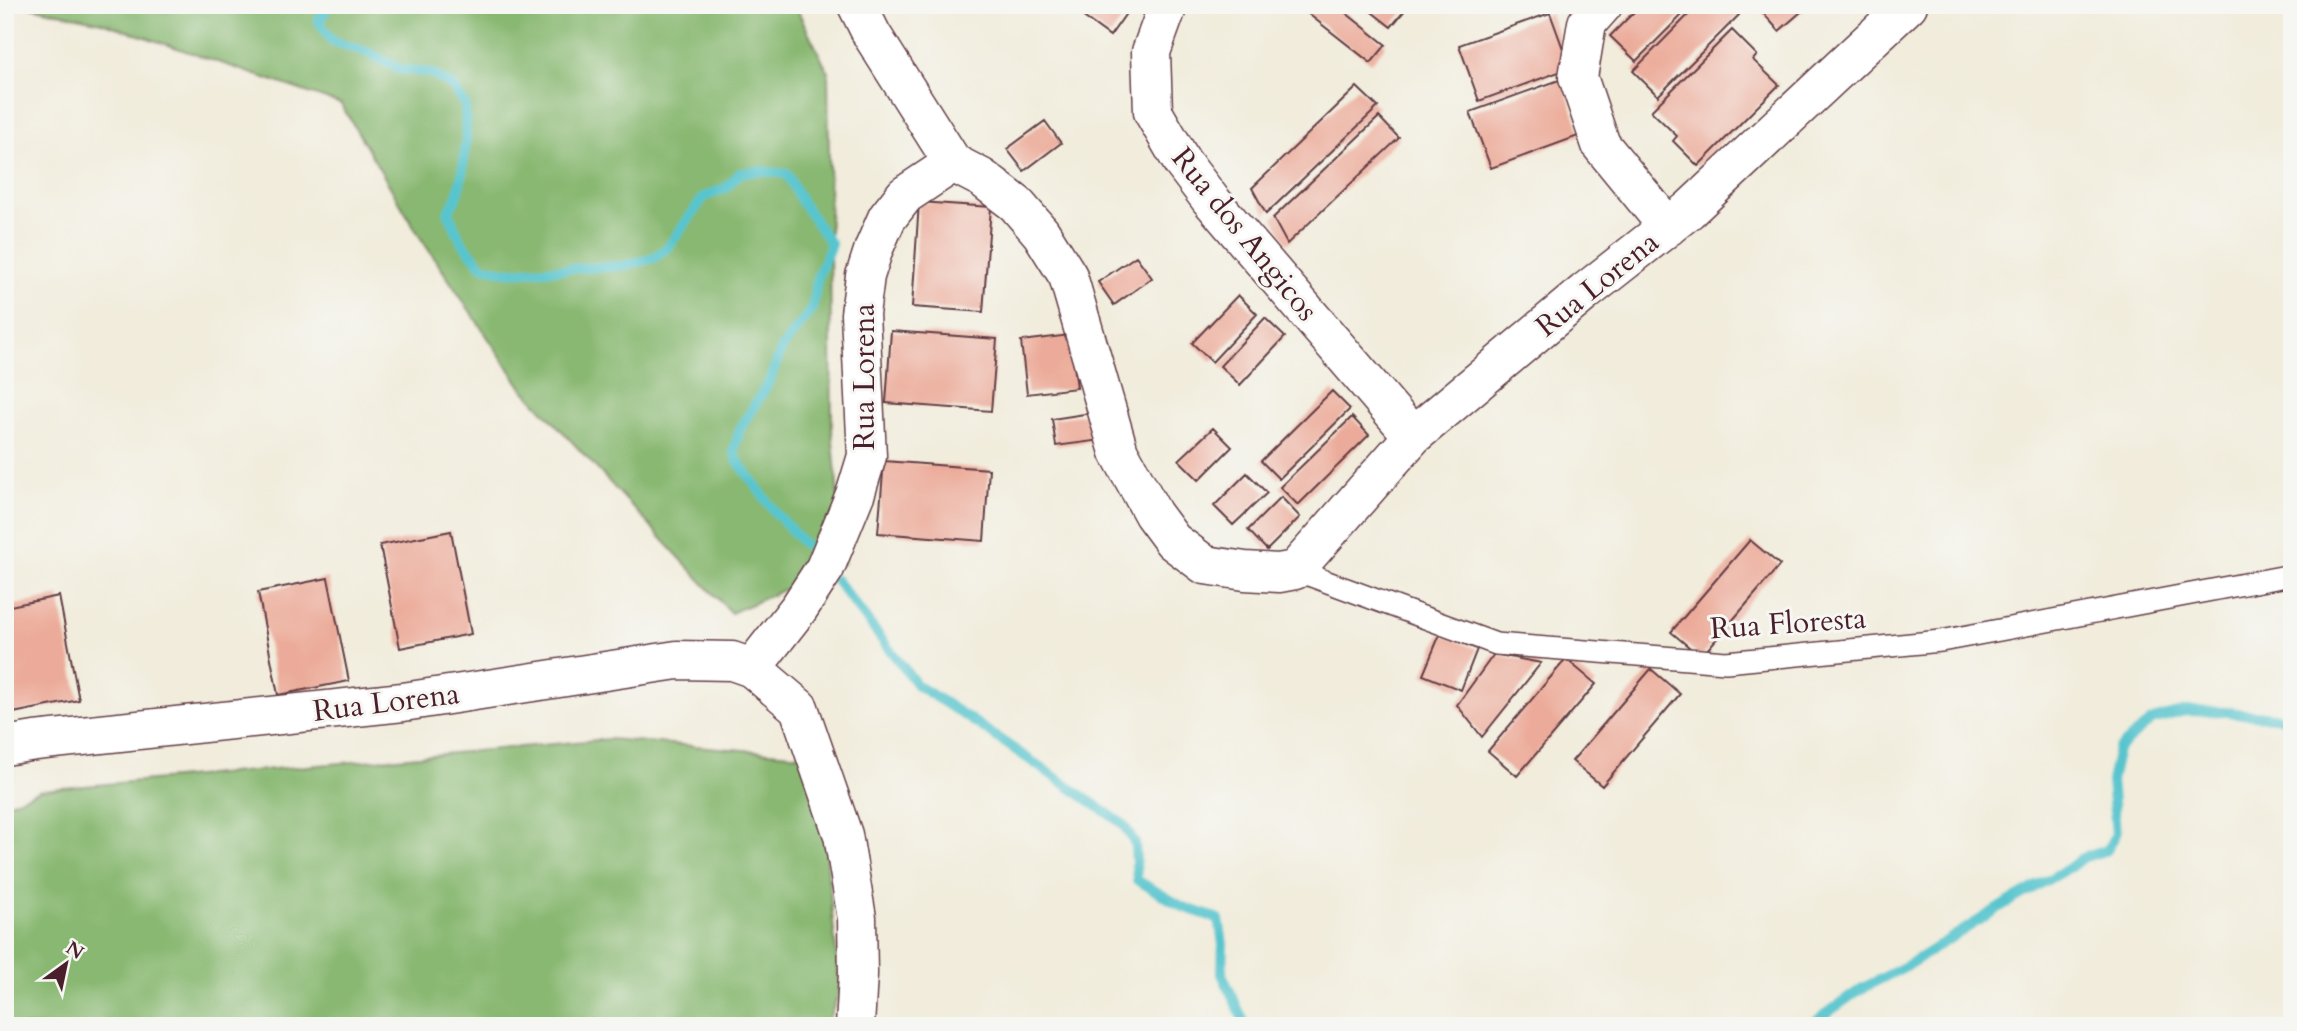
<svg xmlns="http://www.w3.org/2000/svg" width="2297" height="1031" viewBox="0 0 2297 1031" font-family="Cardo,serif">
	<style>
		.forest { fill: #88b871; stroke: #696c4e; stroke-width: 2 }
		.lines { fill: none; stroke-linecap: round; stroke-linejoin: round }
		.stream { stroke: #58c5ce; stroke-width: 10 }
		.building { fill: #ecab9a }
		.service-casing { stroke: #633e45; stroke-width: 24 }
		.minor-casing { stroke: #633e45; stroke-width: 41 }
		.tertiary-casing { stroke: #633e45; stroke-width: 41 }
		.service { stroke: #fff; stroke-width: 21 }
		.minor { stroke: #fff; stroke-width: 38 }
		.tertiary { stroke: #fff; stroke-width: 38 }
		.labels { text-anchor: middle; stroke-width: 6; stroke-linejoin: round; paint-order: stroke }
		.street-label { font-size: 30px; fill: #4a1f2b; stroke: #f6f6f2 }
	</style>
	<rect width="100%" height="100%" fill="#f6f6f2"/>
	<filter id="ink" filterUnits="userSpaceOnUse"><feTurbulence type="fractalNoise" baseFrequency=".0143" numOctaves="2"/><feDisplacementMap in="SourceGraphic" scale="14" xChannelSelector="R" yChannelSelector="G"/><feConvolveMatrix kernelMatrix="1 2 1 2 8 2 1 2 1" color-interpolation-filters="sRGB"/></filter>
	<filter id="wash" filterUnits="userSpaceOnUse"><feTurbulence type="fractalNoise" baseFrequency=".00686" numOctaves="4" result="noise"/><feDisplacementMap in="SourceGraphic" scale="28" xChannelSelector="R" yChannelSelector="G"/><feGaussianBlur stdDeviation="1.57" result="paint"/><feColorMatrix in="noise" values="0 0 0 0 0 0 0 0 0 0 0 0 0 0 0 0 0 1.4 0 .05"/><feComposite in="paint" operator="in"/></filter>
	<g filter="url(#wash)">
		<rect width="100%" height="100%" fill="#f1ecdb"/>
		<path class="forest" d="M21 5H795L828 72 832 430 844 563 731 613 522 388 420 237 341 104 101 22Z
			M609 739 816 756 840 990 826 1026H5V805L40 790Z"/>
		<g class="lines">
			<path class="stream" d="M319 5 325 13 318 20 332 41 367 52 399 69 431 73 452 86 465 105 466 139 462 176 456 199 448 212 461 241 482 266 506 272 622 266 654 258 668 247 704 197 726 188 740 173 760 171 787 174 801 201 831 244 818 276 812 309 782 348 769 382 740 429 734 450 737 460 775 512 804 544
				M836 580 917 685 976 723 1123 824 1135 843 1137 880 1183 907 1219 919 1223 944 1222 974 1246 1026
				M1809 1026 1861 989 1908 965 2005 904 2072 866 2082 858 2107 850 2116 834 2111 781 2118 749 2152 720 2185 711 2227 712 2292 719"/>
		</g>
		<g id="blocks">
			<path class="building" d="M1067 5H1132L1110 36Z
				M1297 5H1336L1386 45 1371 63Z
				M1363 5H1401L1406 9 1391 27Z
				M1641 5H1692L1636 61 1610 36Z
				M1698 5H1728L1739 15 1658 96 1633 71Z
				M1756 5H1809L1779 31Z
				M1550 13 1570 68 1479 101 1459 45Z
				M1732 30 1757 55 1753 60 1779 85 1698 166 1673 141 1677 136 1651 111Z
				M1562 79 1581 135 1491 168 1470 112Z
				M1357 87 1378 107 1266 214 1252 188Z
				M1379 117 1399 138 1287 244 1273 218Z
				M1045 121 1061 143 1024 171 1007 149Z
				M919 202 991 207 983 312 912 307Z
				M1136 256 1152 278 1114 305 1098 282Z
				M1238 295 1257 314 1212 362 1192 343Z
				M1265 318 1285 337 1240 385 1220 366Z
				M891 331 997 339 991 411 886 403Z
				M1070 335 1077 388 1027 394 1021 341Z
				M1332 391 1350 409 1279 479 1261 461Z
				M1098 412 1102 440 1056 446 1052 419Z
				M1352 417 1369 435 1298 505 1280 487Z
				M1213 428 1232 447 1199 480 1179 460Z
				M884 461 989 469 984 541 878 533Z
				M1247 473 1267 493 1233 525 1214 506Z
				M1281 497 1300 517 1267 550 1248 530Z
				M451 531 471 634 400 648 380 545Z
				M1750 540 1780 565 1701 657 1671 632Z
				M328 578 349 681 278 695 258 592Z
				M59 596 79 700 8 714 5 698V607Z
				M1440 634 1477 649 1461 690 1423 675Z
				M1494 654 1541 663 1482 737 1457 705Z
				M1566 659 1596 684 1517 776 1488 751Z
				M1651 669 1680 694 1602 786 1572 761Z"/>
		</g>
	</g>
	<g filter="url(#ink)">
		<use href="#blocks" fill-opacity="0" stroke="#633e45" stroke-width="2"/>
		<g class="lines">
			<g class="service-casing">
				<path id="service" d="M1295 570 1496 644 1726 662 1941 641 2292 575"/>
			</g>
			<g class="minor-casing">
				<path id="minor" d="M1168 5 1151 52 1153 112 1182 162 1210 199 1413 436
					M1603 5 1587 23 1578 77 1601 145 1668 227
					M953 163 982 178 1016 204 1041 233 1068 276 1119 452 1153 514 1173 541 1205 565 1245 571 1279 573 1295 570 1413 436 1585 292 1689 210 1908 5
					M752 668 799 708 843 835 857 918 858 974 855 1026"/>
			</g>
			<g class="tertiary-casing">
				<path id="tertiary" d="M5 746 35 741 403 702 677 660 732 661 752 668 799 608 825 568 856 492 867 456 860 314 865 276 874 248 887 218 905 195 953 163 872 35 857 5"/>
			</g>
			<use href="#service" class="service"/>
			<use href="#minor" class="minor"/>
			<use href="#tertiary" class="tertiary"/>
		</g>
	</g>
	<g class="labels">
		<g class="street-label">
			<text transform="translate(1245 234) rotate(51)" y="10">Rua dos Angicos</text>
			<text transform="translate(1597 284) rotate(-39)" y="10">Rua Lorena</text>
			<text transform="translate(864 377) rotate(-90)" y="10">Rua Lorena</text>
			<text transform="translate(1788 623) rotate(-4)" y="10">Rua Floresta</text>
			<text transform="translate(386 702) rotate(-7)" y="10">Rua Lorena</text>
		</g>
	</g>
	<rect width="2297" height="1031" fill="none" stroke="#f6f6f2" stroke-width="28"/>
	<g transform="translate(66 964) rotate(33)" stroke="#f6f6f2" stroke-width="5" paint-order="stroke">
	<path d="M0-5L12 26L0 18L-12 26Z" fill="#4a1f2b"/>
	<text y="-10" font-size="19" font-weight="bold" text-anchor="middle" fill="#4a1f2b">N</text>
	</g>
</svg>
